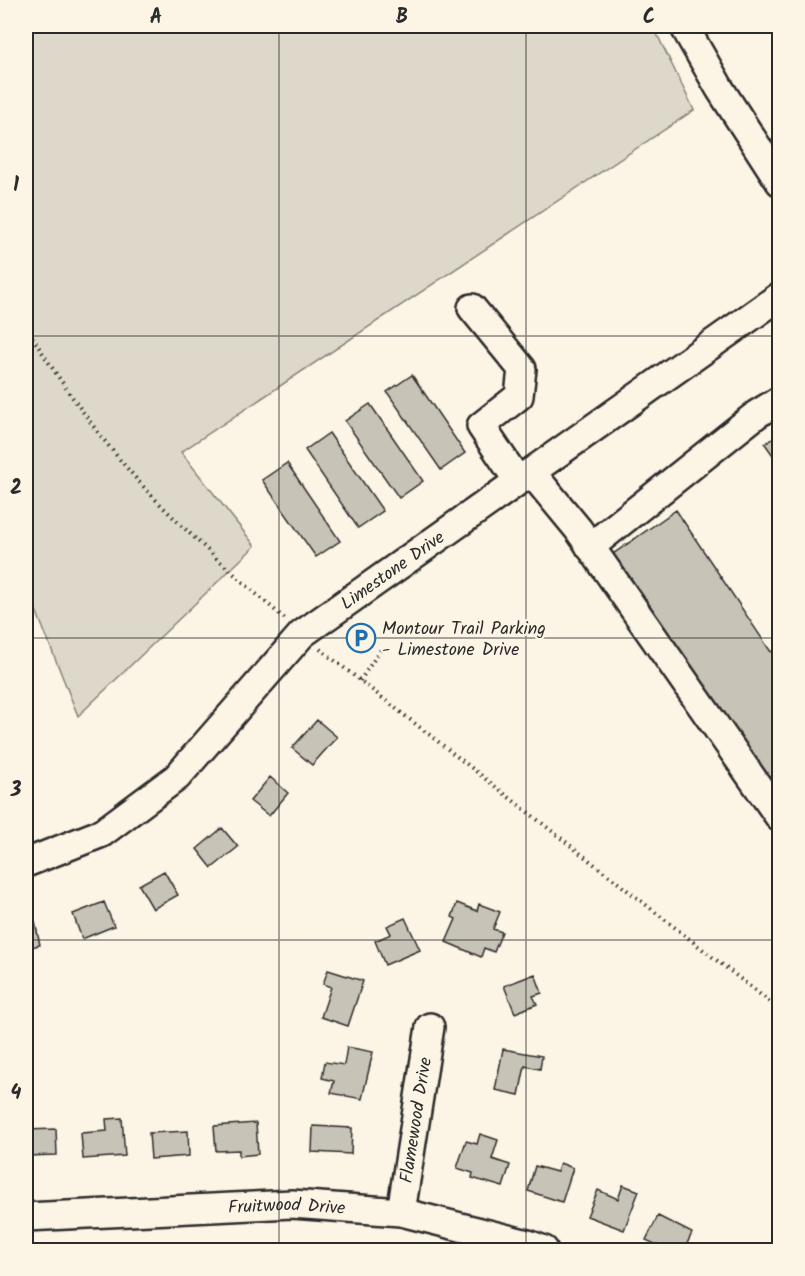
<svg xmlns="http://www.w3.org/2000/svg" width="805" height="1276" viewBox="0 0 805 1276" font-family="Kalam,sans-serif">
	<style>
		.green { fill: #ded8ca; stroke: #84827a; stroke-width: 1.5 }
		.building { fill: #c8c3b7; stroke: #2b2b2b; stroke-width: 1.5 }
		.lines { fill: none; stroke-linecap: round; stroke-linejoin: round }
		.minor-casing { stroke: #2b2b2b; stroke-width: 32 }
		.path { stroke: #2b2b2b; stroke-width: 4; stroke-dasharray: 1.5 4.5; stroke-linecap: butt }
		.minor { stroke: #fcf5e5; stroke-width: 27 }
		.grid { fill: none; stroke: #2b2b2b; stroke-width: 1.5; stroke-opacity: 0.55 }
		.labels { text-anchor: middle; stroke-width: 4.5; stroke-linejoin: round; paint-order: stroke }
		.street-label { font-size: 18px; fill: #2b2b2b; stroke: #fcf5e5 }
		.poi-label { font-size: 18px; fill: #2b2b2b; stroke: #fcf5e5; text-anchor: start }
		.neatline { fill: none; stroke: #2b2b2b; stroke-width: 2 }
		.grid-label { font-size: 20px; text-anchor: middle; font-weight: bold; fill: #2b2b2b }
	</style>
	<rect width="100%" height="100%" fill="#fcf5e5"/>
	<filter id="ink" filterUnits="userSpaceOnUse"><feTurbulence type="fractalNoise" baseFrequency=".0167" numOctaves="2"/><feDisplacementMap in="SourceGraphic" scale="12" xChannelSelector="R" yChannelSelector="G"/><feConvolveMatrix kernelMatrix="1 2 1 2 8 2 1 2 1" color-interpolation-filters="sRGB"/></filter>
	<g filter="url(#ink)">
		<path class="green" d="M26 26H653L694 110 181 452 255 546 78 716 26 585Z"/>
		<path class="building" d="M412 375 465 453 441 470 387 392Z
			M370 404 423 481 399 498 345 421Z
			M329 433 383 511 358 528 305 450Z
			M780 434V465L765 444Z
			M287 463 340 541 316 557 262 480Z
			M676 510 771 652 780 646V800L613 554Z
			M317 720 337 737 312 765 292 748Z
			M270 777 288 793 269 816 250 801Z
			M222 828 238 847 212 868 197 849Z
			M164 871 178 895 153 909 139 885Z
			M104 902 114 926 82 939 73 914Z
			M457 903 477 911 479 904 500 912 493 929 502 932 494 952 484 948 481 957 446 942 456 919 452 917Z
			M405 918 420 950 385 965 375 941 391 934 387 926Z
			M35 922 40 945 26 948V924Z
			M328 970 363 981 348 1026 321 1017 331 987 323 984Z
			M535 974 542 993 533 996 537 1004 515 1013 504 986Z
			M347 1047 373 1052 362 1099 331 1093 334 1081 322 1078 325 1062 344 1065Z
			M503 1049 542 1056 540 1069 525 1066 519 1095 495 1090Z
			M122 1118 125 1156 83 1159 81 1133 107 1131 106 1119Z
			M256 1123 258 1154 239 1156V1150L216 1151 214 1126Z
			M313 1126 352 1128 351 1154 312 1152Z
			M56 1129 57 1155 26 1156V1130Z
			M188 1131 189 1156 151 1159 149 1133Z
			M480 1134 498 1140 492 1159 510 1165 503 1187 472 1178 473 1173 457 1168 466 1141 477 1144Z
			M560 1163 573 1168 562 1202 528 1191 535 1166 557 1172Z
			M623 1185 639 1191 624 1230 587 1216 598 1190 618 1199Z
			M658 1216 692 1233 684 1250H668L646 1240Z"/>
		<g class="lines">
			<g class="minor-casing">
				<g id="minor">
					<path d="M684 26 720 89 780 182"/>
					<path d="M472 308 522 369 519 396 481 426 518 481"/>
					<path d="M531 472 578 529 780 818"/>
					<path d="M590 547 757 414 780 400"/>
					<path id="s1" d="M26 863 102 833 177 777 302 634 780 296"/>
					<path id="s2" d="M401 1212 430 1027"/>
					<path id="s3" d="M26 1217 292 1204 401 1212 528 1244 544 1250"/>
				</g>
			</g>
			<path class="path" d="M26 327C63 386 105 447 154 498 196 541 240 580 285 619
				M320 649 780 1010
				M360 681 380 650"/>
			<use href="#minor" class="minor"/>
		</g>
	</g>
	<path class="grid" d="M279 26V1250M526 26V1250M26 336H780M26 638H780M26 940H780"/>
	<defs>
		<g id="parking-ring" transform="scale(1.5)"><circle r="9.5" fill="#fcf5e5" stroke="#1f6fb2" stroke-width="1.5"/><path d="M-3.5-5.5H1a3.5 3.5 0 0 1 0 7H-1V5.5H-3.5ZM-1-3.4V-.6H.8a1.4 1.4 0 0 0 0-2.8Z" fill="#1f6fb2"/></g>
	</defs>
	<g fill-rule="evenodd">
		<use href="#parking-ring" x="361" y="638"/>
	</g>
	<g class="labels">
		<g class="street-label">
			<text dy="6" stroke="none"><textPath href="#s1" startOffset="476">Limestone Drive</textPath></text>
			<text dy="6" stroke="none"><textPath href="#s2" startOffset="93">Flamewood Drive</textPath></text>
			<text dy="6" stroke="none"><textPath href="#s3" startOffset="261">Fruitwood Drive</textPath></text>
		</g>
		<g class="poi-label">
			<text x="382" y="634">Montour Trail Parking<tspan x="382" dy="21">- Limestone Drive</tspan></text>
		</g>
	</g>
	<rect width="805" height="1276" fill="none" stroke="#fcf5e5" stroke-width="66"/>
	<rect x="33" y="33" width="739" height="1210" class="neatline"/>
	<g class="grid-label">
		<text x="156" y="23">A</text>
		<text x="402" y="23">B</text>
		<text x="649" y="23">C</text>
		<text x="16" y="191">1</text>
		<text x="16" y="494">2</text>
		<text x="16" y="796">3</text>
		<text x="16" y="1099">4</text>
	</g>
</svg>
